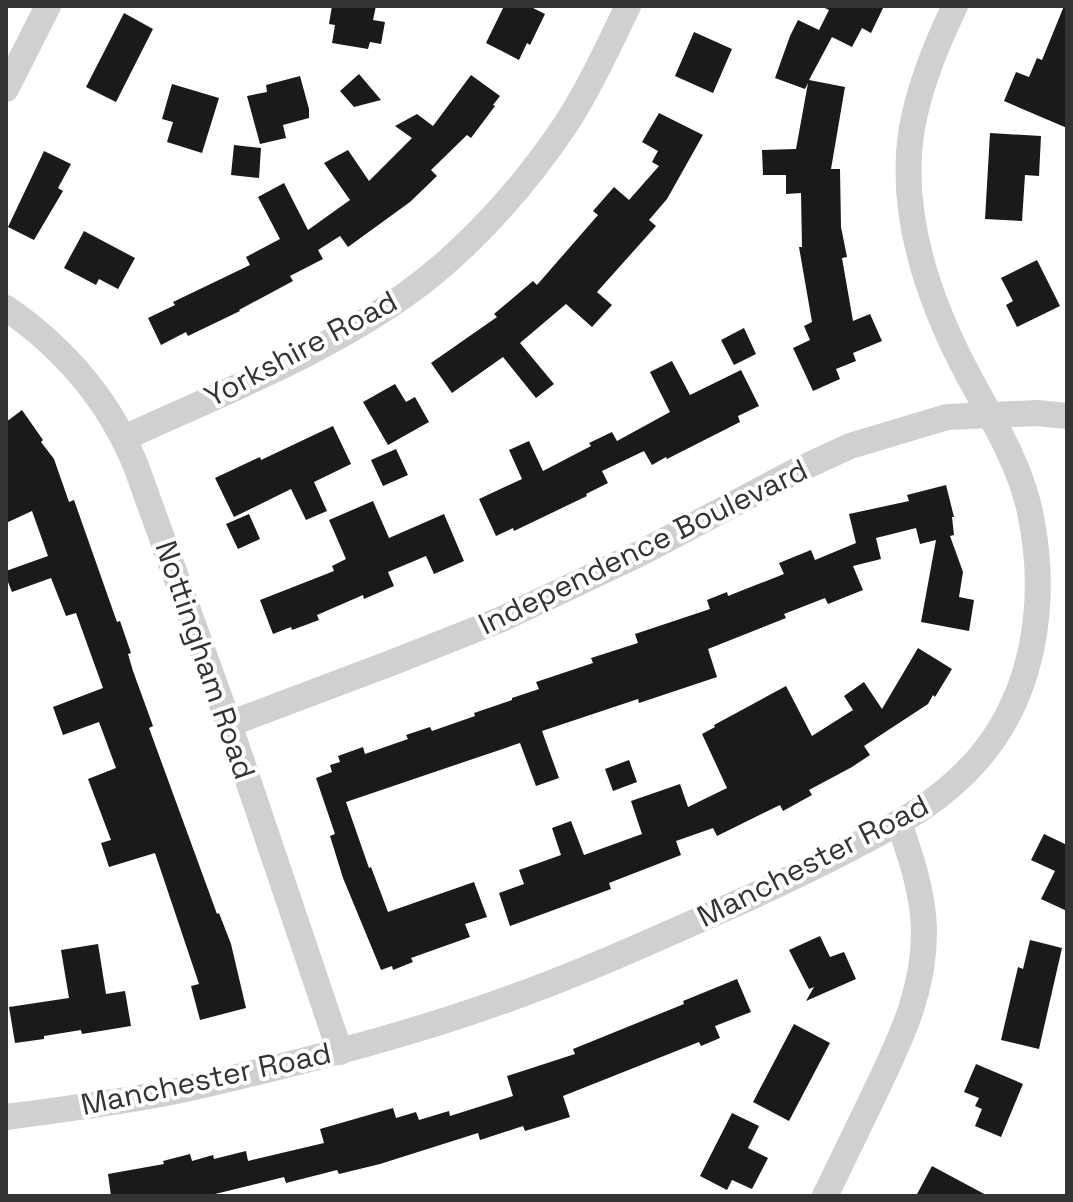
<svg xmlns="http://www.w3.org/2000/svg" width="1073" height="1202" viewBox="0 0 1073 1202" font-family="'Space Grotesk',sans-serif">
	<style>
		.building { fill: #1a1a1a }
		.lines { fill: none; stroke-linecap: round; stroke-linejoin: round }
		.minor { stroke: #d0d0d0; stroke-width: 26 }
		.labels { text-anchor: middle; stroke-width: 8; stroke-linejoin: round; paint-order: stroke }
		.street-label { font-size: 30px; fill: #333; stroke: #fff }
	</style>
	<rect width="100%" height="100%" fill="#fff"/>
	<path class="building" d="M332 6H376L373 20 385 22 381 44 370 42 368 49 332 43 335 25 329 24Z
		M504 6H529L545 14 530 45 527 43 519 60 486 43Z
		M821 6H884L871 33 862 28 852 47 832 37 809 80 845 87 831 169H840L841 227 847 257 842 258 853 321 870 314 882 341 853 353 856 361 836 369 840 379 813 391 793 348 810 340 804 326 812 322 799 247H802L801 193 786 194V175H763L762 150 796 149 808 83 805 89 775 78 790 36 798 20 819 30 829 10Z
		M1064 6H1067V128L1004 101 1016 72 1029 77 1037 58 1042 60Z
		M124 13 153 29 116 102 86 87Z
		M694 32 732 49 713 93 675 76Z
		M359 74 381 100 354 107 340 91Z
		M471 75 500 96 493 105 495 106 471 138 467 135 431 170 437 176 410 202 348 247 340 236 318 250 323 259 290 276 293 281 239 310 240 311 188 336 186 332 161 345 148 318 175 305 173 302 250 265 246 257 280 239 258 197 284 183 308 230 350 200 324 163 348 150 369 181 412 138 395 126 417 114 433 126Z
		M300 76 309 109V118L283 125 286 138 260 144 247 96 267 92 266 85Z
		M172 84 219 98 202 153 167 142 173 122 162 119Z
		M659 113 703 135 667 199 649 220 656 226 597 292 612 305 592 327 566 304 520 343 554 384 536 398 503 357 452 393 431 363 497 317 494 314 533 281 537 285 598 215 593 211 614 187 629 200 659 166 652 162 658 151 642 142Z
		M990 133 1041 136 1039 176 1025 175 1022 221 985 219Z
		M234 145 261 148 259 178 231 175Z
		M44 151 71 164 58 188 63 191 34 240 8 227Z
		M84 231 135 258 118 289 99 279 96 285 64 268Z
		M1037 260 1060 306 1017 327 1006 305 1013 301 1001 278Z
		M744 328 756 354 734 365 721 340Z
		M672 361 690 395 741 370 759 406 738 416 740 422 667 459 666 457 652 465 644 451 602 471 608 483 586 494 587 496 514 531 513 528 496 536 479 499 522 479 509 450 529 441 543 471 591 446 589 443 612 432 617 441 670 412 650 372Z
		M395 384 406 402 415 397 429 422 388 445 363 402Z
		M22 410 43 440 41 442 54 459 69 502 74 500 117 622 120 621 131 653 128 654 133 671 153 726 149 728 217 914 219 913 231 944 246 1008 200 1020 191 986 199 984 155 853 109 867 101 843 111 840 88 779 116 768 99 722 63 735 53 707 103 688 76 613 66 616 51 578 12 592 6 577V571L48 556 32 511 6 523V422Z
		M333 426 351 464 314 482 327 511 306 520 291 489 234 517 215 478 260 457 261 460Z
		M396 449 408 475 383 486 371 460Z
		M946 485 954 517H952L954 535 950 536 963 572 959 597 974 600 969 631 921 622 936 540 920 544 916 528 876 538 881 559 853 566 863 590 828 604 825 598 784 614 786 618 708 649 717 677 639 703 638 699 542 731 559 778 536 786 520 743 346 802 369 868 371 867 388 912 474 882 487 917 465 924 470 937 411 958 413 962 393 970 392 966 381 970 343 878 330 836 335 834 316 778 332 772 330 765 340 762 338 756 363 747 365 754 408 739 406 735 430 727 432 731 475 716 474 713 512 700V698L539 689 536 682 593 663 591 658 638 643 635 634 710 609 707 600 727 592 728 596 784 574 779 563 811 550 815 560 856 543 849 514 909 501 907 495Z
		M373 501 389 538 444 514 464 561 434 574 426 556 388 572 394 586 364 599 363 595 317 615 319 620 292 630 291 627 273 634 260 600 334 571 332 566 346 559 329 520Z
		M249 514 260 539 238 549 226 524Z
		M918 648 952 669 935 697 933 695 928 704 864 746 870 755 852 767 809 790 812 795 783 811 780 805 717 836 713 828 676 841 681 855 609 883 611 889 510 926 499 893 524 884 519 870 561 855 552 828 571 821 584 855 642 834 631 801 680 784 688 807 727 788 702 734 715 727 714 725 786 686 812 736 853 710 844 696 864 682 882 709Z
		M629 760 637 782 613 791 605 769Z
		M1044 834 1067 845V911L1041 899 1055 871 1031 860Z
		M820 936 830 957 844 952 856 979 806 1001 814 987 809 989 789 950Z
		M1030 940 1062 948 1039 1049 1001 1040 1018 967 1023 969Z
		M98 944 106 994 125 991 131 1026 82 1034 81 1030 44 1036V1039L15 1043 9 1007 69 998 61 950Z
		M737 979 751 1012 715 1026 720 1038 701 1046 699 1042 563 1096 570 1117 525 1131 523 1126 480 1140 478 1133 380 1164 339 1174 337 1170 286 1183 284 1177 207 1196H111L108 1174 164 1164 163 1161 190 1154 192 1161 213 1155 214 1159 246 1151 248 1161 324 1143 320 1129 393 1108 396 1118 416 1112 419 1120 449 1111 450 1116 513 1096 507 1076 575 1054 573 1049 684 1004 683 1001Z
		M794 1024 830 1043 789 1121 753 1102Z
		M976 1064 1023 1084 1001 1137 975 1126 982 1109 975 1106 979 1098 964 1092Z
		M732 1113 759 1126 748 1148 768 1158 752 1189 732 1180 727 1190 700 1176Z
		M932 1166 988 1196H916Z"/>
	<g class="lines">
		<path class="minor" d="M6 89 48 6
			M6 308C64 348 109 400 136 466L229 724 340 1052
			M124 438C219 394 319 356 405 295 467 251 524 187 566 124 590 87 609 45 628 6
			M229 724 391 663 502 619 641 553 794 472 850 446 947 417 1037 413 1067 416
			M6 1117C52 1111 98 1105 144 1097 183 1091 223 1080 262 1071 340 1052 418 1031 494 1004 579 975 660 937 742 901 779 884 815 867 851 848 901 822 941 802 979 758 1036 691 1048 597 1030 512 1019 460 989 415 965 369 927 296 898 212 912 128 919 88 937 43 955 6
			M825 1196C841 1163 857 1130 873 1097 899 1042 925 992 924 929 923 893 911 857 899 823"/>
	</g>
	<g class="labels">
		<g class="street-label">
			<text transform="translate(301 349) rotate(-28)" y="10">Yorkshire Road</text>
			<text transform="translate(643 547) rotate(-26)" y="10">Independence Boulevard</text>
			<text transform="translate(205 660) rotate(71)" y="10">Nottingham Road</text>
			<text transform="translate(813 861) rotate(-27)" y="10">Manchester Road</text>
			<text transform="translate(206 1079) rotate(-12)" y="10">Manchester Road</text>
		</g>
	</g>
	<rect width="1073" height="1202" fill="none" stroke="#333333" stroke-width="16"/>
</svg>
